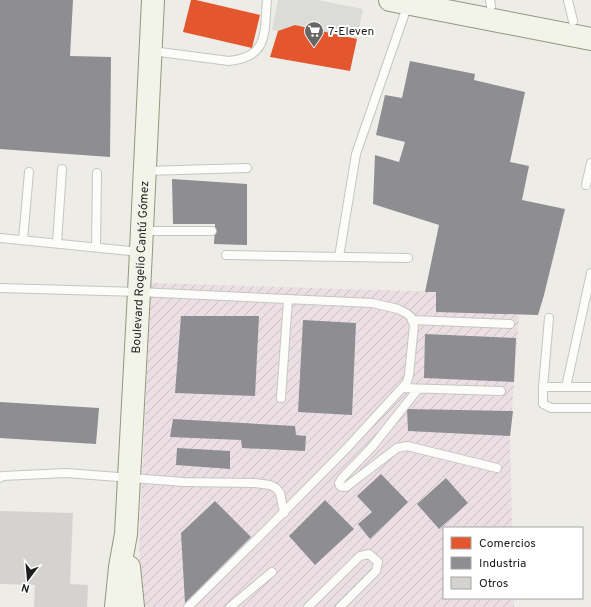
<svg xmlns="http://www.w3.org/2000/svg" width="591" height="607" viewBox="0 0 591 607" font-family="Overpass,sans-serif">
	<style>
		.industrial { fill: url(#industrial-furrows) }
		.parking { fill: #dbdbd8 }
		.shops { fill: #e4572e }
		.industry { fill: #8d8d92 }
		.building { fill: #d5d3cf }
		.lines { fill: none; stroke-linecap: round; stroke-linejoin: round }
		.lane-casing { stroke: #c5c5c2; stroke-width: 10 }
		.secondary-casing { stroke: #93977e; stroke-width: 24 }
		.lane { stroke: #fcfcfb; stroke-width: 8 }
		.secondary { stroke: #f2f4ea; stroke-width: 22 }
		.labels { text-anchor: middle; stroke-width: 4; stroke-linejoin: round; paint-order: stroke }
		.poi-label { font-size: 12px; fill: #1e1e1e; stroke: #fff; text-anchor: start }
		.street-label { font-size: 12px; fill: #1e1e1e; stroke: #fff }
	</style>
	<defs>
		<pattern id="industrial-furrows" width="10" height="10" patternUnits="userSpaceOnUse"><rect width="10" height="10" fill="#ebdfe4"/><path d="M-1 1l2-2M0 10L10 0M9 11l2-2" fill="none" stroke="#c9bfc3"/></pattern>
	</defs>
	<rect width="100%" height="100%" fill="#edece6"/>
	<path class="industrial" d="M151 283 544 295 538 315H519L510 436 512 528H444V598H514V607H143L139 548Z"/>
	<path class="parking" d="M278 0H317L363 9 357 39 295 25 278 31 272 30Z"/>
	<path class="shops" d="M191 0H196L260 15 252 48 183 32Z
		M295 25 357 39 350 71 270 57 278 31Z"/>
	<path class="industry" d="M0 0H73L70 56 111 57 110 157 0 149Z
		M410 61 475 74 474 80 525 92 510 162 529 166 522 200 565 209 544 295 538 315 436 312V292H425L439 225 373 204 375 155 399 162 405 142 376 135 385 95 402 98Z
		M172 179 247 184V245L214 244 215 224H173Z
		M181 316H259L255 396 175 393Z
		M303 320 356 323 352 415 298 412Z
		M425 334 516 338 514 382 424 378Z
		M0 402 99 408 96 444 0 438Z
		M407 409 513 411 510 436 408 431Z
		M173 419 295 426 296 435 306 436 305 451 242 448 241 440 170 437Z
		M177 448 230 451V469L176 465Z
		M381 474 408 502 370 539 358 524 372 512 357 496Z
		M446 478 468 503 439 529 417 504Z
		M325 500 354 529 315 565 289 536Z
		M215 501 251 537 185 603 181 533Z"/>
	<path class="building" d="M0 511 73 513 70 584 88 585 87 607H34L35 585 0 584Z"/>
	<g class="lines">
		<g class="lane-casing">
			<path id="lane" d="M490 0 491 6
				M568 0 573 21
				M152 51 229 61C269 57 264 33 267 0
				M146 171 247 168
				M586 185 591 163
				M143 231H212
				M0 238 140 252
				M23 240 29 172
				M57 243 62 169
				M96 247 97 173
				M226 255 408 258
				M339 257 356 154 408 4
				M0 288 139 292 372 303 398 309 406 313 411 317 414 325 409 375 407 382 402 388 346 449 266 530 188 607
				M549 318 543 387V404L551 408H591
				M412 320 510 324
				M543 387H591
				M566 387 591 273
				M402 388 501 391
				M418 389 372 447 342 478 339 483 340 486 343 487H346L397 448 407 446 497 468
				M281 398 288 299
				M0 478 2 476 66 473 184 482 255 483 270 485 276 488 280 493 284 513
				M230 607 272 572
				M308 607 360 556 369 554 378 562 376 571 340 607"/>
		</g>
		<g class="secondary-casing">
			<g id="secondary">
				<path d="M390 0 591 39"/>
				<path d="M129 567 133 607"/>
				<path id="s1" d="M116 607 120 567 126 534 139 292 153 0"/>
			</g>
		</g>
		<use href="#lane" class="lane"/>
		<use href="#secondary" class="secondary"/>
	</g>
	<defs>
		<g id="supermarket-pin" transform="scale(1)"><path d="M0 17L-7.5 6A9.5 9.5 0 1 1 7.5 6Z" fill="#666664" stroke="#fff"/><path d="M-6-5.5h2.5l.6 2H6L4.5 2H-2.5L-4.4-4H-6ZM-1.5 3.2a1.3 1.3 0 1 0 .1 0ZM3 3.2a1.3 1.3 0 1 0 .1 0Z" fill="#fff"/></g>
	</defs>
	<g fill-rule="evenodd">
		<use href="#supermarket-pin" x="314" y="31"/>
	</g>
	<g class="labels">
		<g class="poi-label">
			<text x="328" y="35">7-Eleven</text>
		</g>
		<g class="street-label">
			<text dy="4" stroke="none"><textPath href="#s1" startOffset="341">Boulevard Rogelio Cantú Gómez</textPath></text>
		</g>
	</g>
	<rect x="443" y="527" width="140" height="72" fill="#ffffff" stroke="#a5a5a5"/>
	<rect x="451" y="537" width="20" height="12" fill="#e4572e" stroke="#a5a5a5"/>
	<text x="479" y="547" font-size="12" fill="#1e1e1e">Comercios</text>
	<rect x="451" y="557" width="20" height="12" fill="#8d8d92" stroke="#a5a5a5"/>
	<text x="479" y="567" font-size="12" fill="#1e1e1e">Industria</text>
	<rect x="451" y="577" width="20" height="12" fill="#d5d3cf" stroke="#a5a5a5"/>
	<text x="479" y="587" font-size="12" fill="#1e1e1e">Otros</text>
	<g transform="translate(28 579) rotate(196)" stroke="#ffffff" stroke-width="3" paint-order="stroke">
	<path d="M0-3L7 15L0 10L-7 15Z" fill="#1e1e1e"/>
	<text y="-6" font-size="11" font-weight="bold" text-anchor="middle" fill="#1e1e1e">N</text>
	</g>
</svg>
